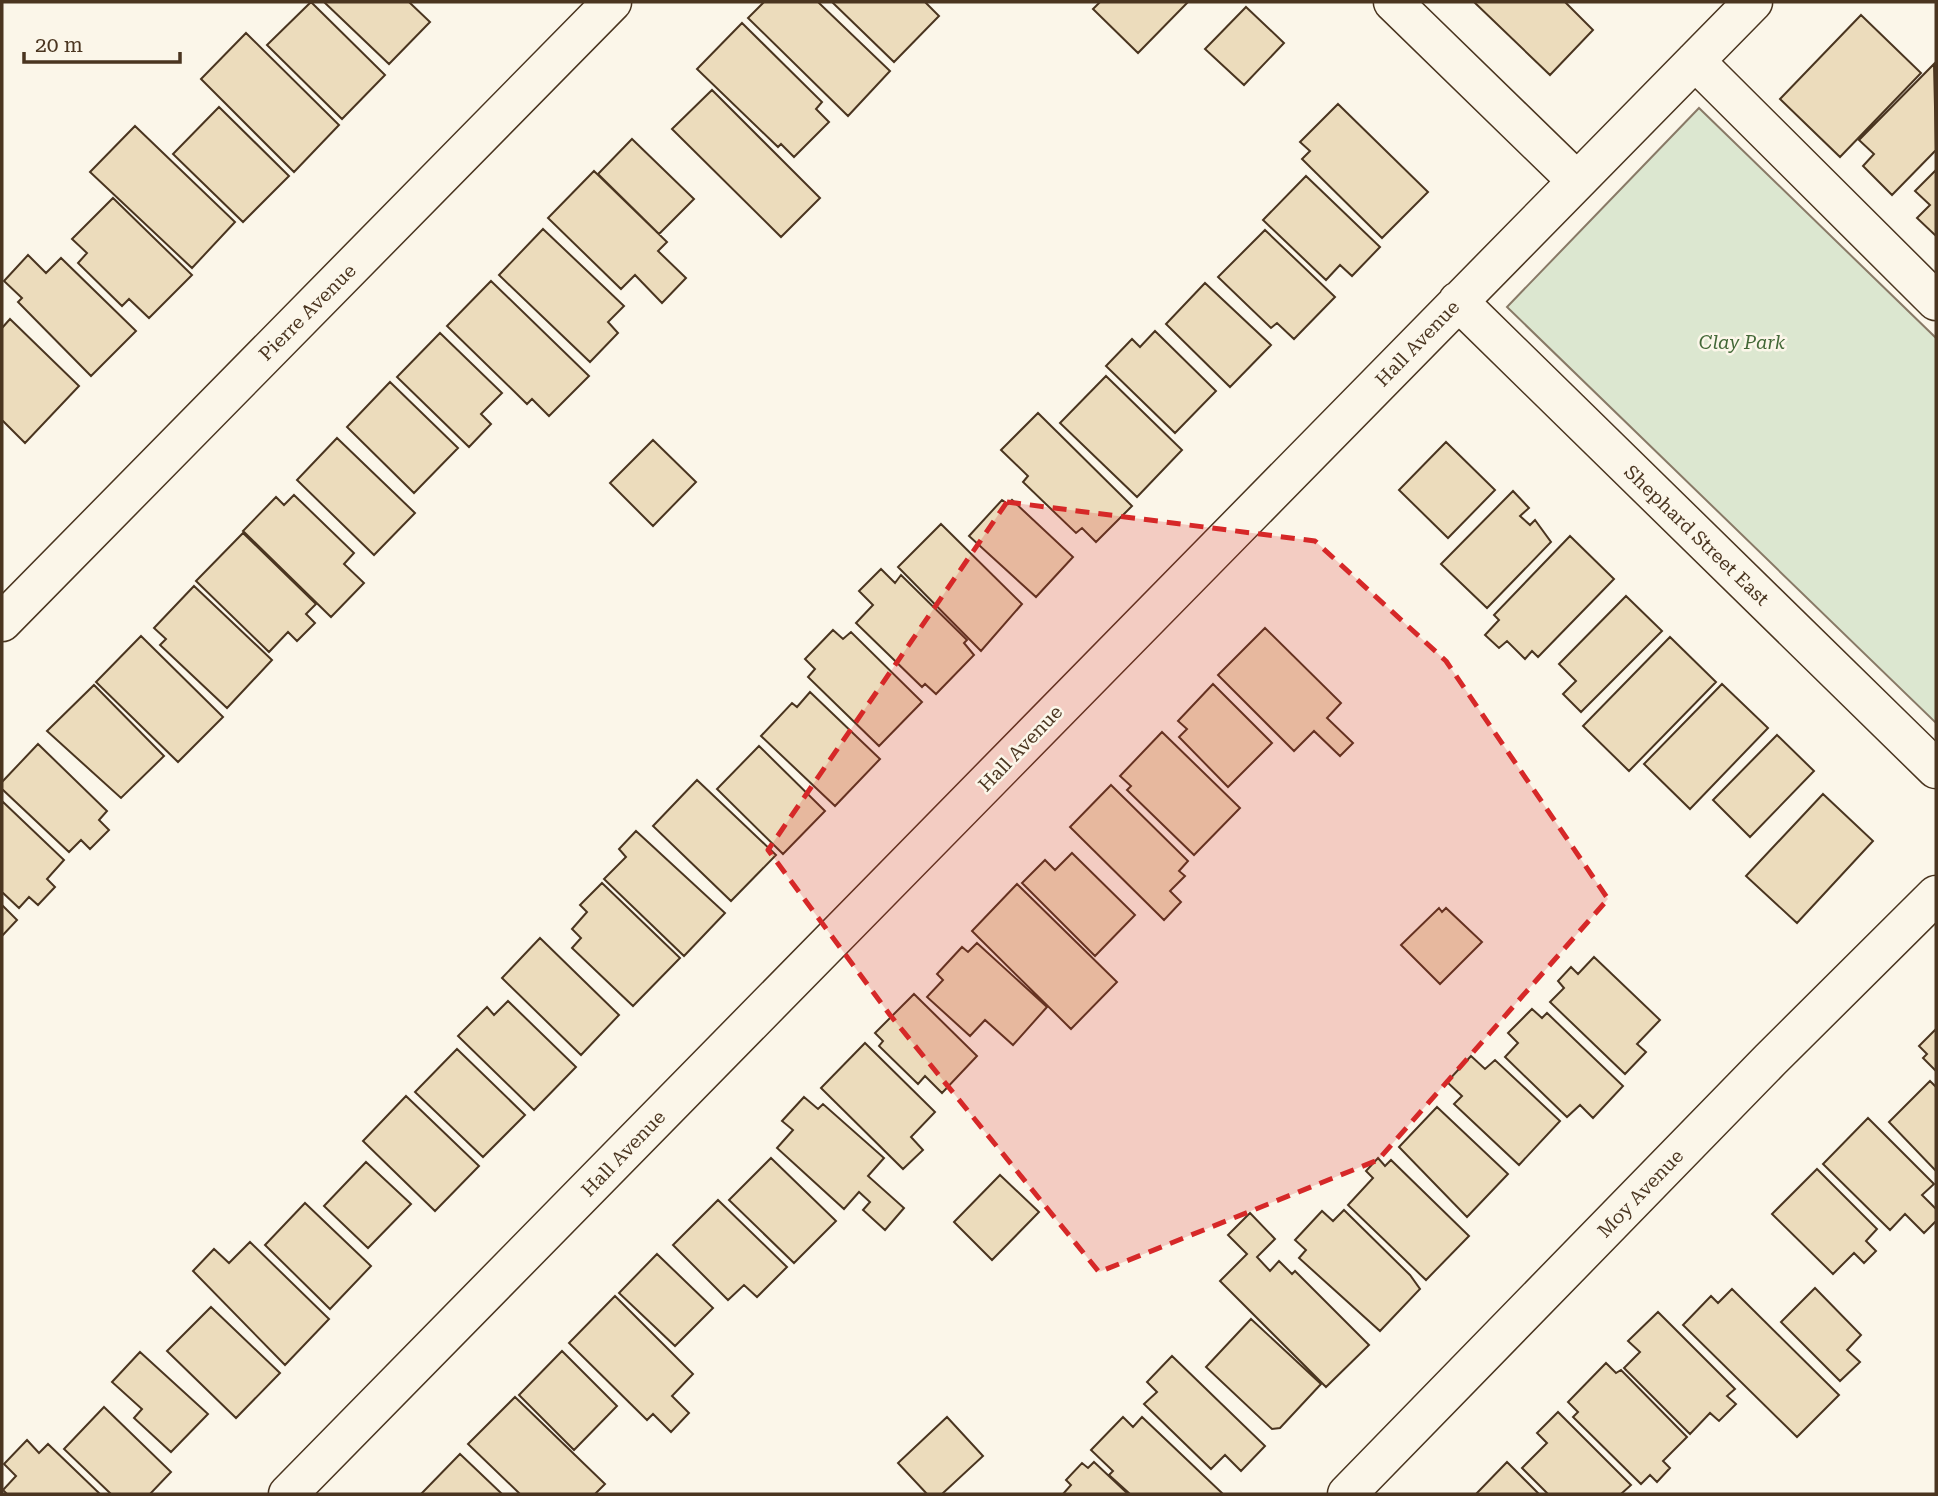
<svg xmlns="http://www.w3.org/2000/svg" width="1938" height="1496" viewBox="0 0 1938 1496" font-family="'Roboto Serif',serif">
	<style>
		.green { fill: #dce7d0; stroke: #887966; stroke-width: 2 }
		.building { fill: #ecdcbc; stroke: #4a3520; stroke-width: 2 }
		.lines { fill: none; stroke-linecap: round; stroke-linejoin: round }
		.street-casing { stroke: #4a3520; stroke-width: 41 }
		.street { stroke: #fbf6e9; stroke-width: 38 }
		.marked { fill: #d62828; fill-opacity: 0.2; stroke: #d62828; stroke-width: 5; stroke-dasharray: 14 9; stroke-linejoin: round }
		.labels { text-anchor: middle; stroke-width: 5; stroke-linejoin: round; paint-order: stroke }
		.street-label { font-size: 19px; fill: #4a3520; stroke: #fbf6e9 }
		.park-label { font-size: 19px; font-style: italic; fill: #436837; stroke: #fbf6e9 }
	</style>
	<rect width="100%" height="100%" fill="#fbf6e9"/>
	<path class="green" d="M1699 108 1936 338V723L1507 307Z"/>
	<path class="building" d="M311 2 385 75 342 119 267 45Z
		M324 2H409L430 22 389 64Z
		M764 2H818L890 71 848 116 748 18Z
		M832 2H925L939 16 894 62Z
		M1100 2H1188L1138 53 1093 9Z
		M1474 2H1565L1593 30 1550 75Z
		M1246 7 1284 43 1244 85 1205 49Z
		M1861 15 1921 73 1840 157 1780 99Z
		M742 23 822 102 816 109 829 122 794 157 781 144 778 147 697 69Z
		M246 33 339 125 294 172 201 79Z
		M1934 64 1936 150 1892 195 1863 166 1874 154 1859 140Z
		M712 90 820 198 781 237 672 129Z
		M1338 104 1428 192 1382 238 1302 159 1310 151 1300 142Z
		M219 107 289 176 243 222 173 154Z
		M135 126 235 222 192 268 90 172Z
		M632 139 694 199 659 234 598 174Z
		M1936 170V236L1917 218 1930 205 1915 191Z
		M594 171 667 242 658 251 686 278 662 303 635 275 621 289 548 218Z
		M1306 176 1380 247 1352 276 1340 265 1326 280 1263 220Z
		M113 198 192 275 149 318 129 299 122 306 78 263 87 253 72 239Z
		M543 229 624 306 608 322 618 333 590 362 499 275Z
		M1265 230 1335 297 1294 339 1277 323 1271 328 1218 277Z
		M28 255 46 273 61 258 136 331 91 376 18 302 22 298 4 281Z
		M491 281 589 376 549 416 532 399 527 404 447 326Z
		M1205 283 1271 345 1230 387 1166 324Z
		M10 319 79 386 25 443 2 420V328Z
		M1155 331 1216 391 1175 433 1106 366 1132 339 1140 347Z
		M440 333 502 393 481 414 491 424 469 447 397 377Z
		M1106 376 1182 450 1137 497 1060 423Z
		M390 382 458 448 414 493 347 427Z
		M1038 413 1132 506 1096 542 1082 528 1076 533 1023 482 1028 476 1001 450Z
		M337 438 415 513 374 555 297 480Z
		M653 440 696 482 653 526 610 483Z
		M1446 442 1495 490 1448 538 1399 490Z
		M1513 491 1529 508 1520 516 1530 525 1535 520 1551 542 1487 608 1441 564Z
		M294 495 354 553 344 564 364 583 331 617 243 531 276 497 284 505Z
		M1002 500 1008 504 1012 500 1073 557 1036 597 969 536Z
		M941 524 1022 604 981 651 898 567Z
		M243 533 316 604 306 614 315 623 297 641 288 632 269 652 196 581Z
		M1570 536 1614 579 1538 657 1532 651 1525 659 1507 641 1499 648 1485 635 1499 620 1494 615Z
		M881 569 895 583 901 575 967 640 964 643 974 655 936 694 925 684 922 687 856 623 873 605 859 591Z
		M194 586 272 660 227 708 160 645 166 639 154 628Z
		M1626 596 1662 631 1581 712 1563 694 1576 681 1559 664Z
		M1265 628 1341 703 1327 718 1353 743 1340 756 1314 731 1294 751 1218 675Z
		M833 630 843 639 851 632 922 702 879 746 808 677 815 669 805 659Z
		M141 636 223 717 178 762 96 682Z
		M1670 637 1716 682 1629 771 1583 726Z
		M1213 684 1272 743 1228 787 1179 737 1187 729 1178 721Z
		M1722 684 1768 728 1690 809 1644 764Z
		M94 685 164 756 121 798 47 731Z
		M810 692 880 759 835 806 761 736 792 703 797 707Z
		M1162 732 1240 808 1194 855 1127 790 1131 786 1120 776Z
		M1777 735 1814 771 1750 837 1713 800Z
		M38 744 107 811 99 820 109 830 90 849 81 840 69 852 2 789V782Z
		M759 746 825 811 783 854 717 789Z
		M697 780 776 855 731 901 653 826Z
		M1111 785 1188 861 1179 871 1185 876 1170 891 1181 902 1164 920 1070 827Z
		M1823 794 1873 841 1797 923 1746 876Z
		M2 801 64 860 47 879 55 887 38 905 29 897 19 908 2 892Z
		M636 831 725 913 684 956 604 879 626 857 619 849Z
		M1072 853 1135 915 1095 956 1022 883 1045 860 1055 870Z
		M602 883 680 958 633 1006 572 948 581 938 572 929 587 912 580 905Z
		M1017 884 1117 982 1071 1029 972 931Z
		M2 905 17 920 2 936Z
		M1439 908 1442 912 1446 908 1482 942 1440 984 1401 945Z
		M540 938 619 1015 581 1055 502 978Z
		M977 943 1047 1007 1013 1045 985 1020 970 1036 927 997 943 980 937 974 962 947 968 952Z
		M1594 957 1660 1020 1637 1044 1646 1052 1625 1074 1550 1002 1564 988 1558 981 1571 967 1578 974Z
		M914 994 977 1056 942 1093 925 1076 918 1084 879 1046 883 1041 875 1033Z
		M508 1001 576 1067 534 1110 458 1036 487 1007 494 1015Z
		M1532 1009 1542 1018 1547 1013 1623 1086 1593 1118 1580 1105 1567 1117 1505 1057 1518 1043 1508 1033Z
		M1936 1029V1071L1923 1058 1927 1054 1919 1046Z
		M865 1043 935 1112 911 1137 923 1150 903 1169 821 1088Z
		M457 1049 525 1115 483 1157 415 1092Z
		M1471 1056 1485 1069 1495 1060 1560 1121 1519 1165 1454 1104 1462 1096 1447 1082Z
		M1930 1081 1936 1087V1171L1889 1122Z
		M406 1096 479 1166 435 1211 363 1141Z
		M804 1097 818 1109 823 1104 884 1158 868 1176 904 1208 885 1230 863 1210 870 1202 859 1192 844 1209 777 1148 793 1130 782 1121Z
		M1437 1107 1508 1174 1467 1217 1399 1147Z
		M1868 1118 1934 1184 1922 1195 1936 1209V1221L1924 1233 1905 1214 1890 1230 1823 1164Z
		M771 1158 836 1221 794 1263 729 1200Z
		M1378 1158 1385 1166 1391 1160 1469 1236 1426 1280 1348 1205 1373 1178 1366 1171Z
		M366 1162 411 1204 368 1248 324 1206Z
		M1817 1169 1877 1229 1866 1241 1876 1251 1864 1263 1854 1253 1833 1274 1772 1214Z
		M1000 1175 1039 1212 992 1260 954 1222Z
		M718 1200 787 1267 757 1297 744 1285 728 1300 673 1245Z
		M305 1203 371 1266 330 1309 265 1245Z
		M1344 1210 1410 1275 1420 1289 1380 1331 1299 1258 1306 1250 1295 1240 1322 1211 1333 1221Z
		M1250 1213 1275 1239 1257 1257 1270 1271 1279 1261 1292 1274 1295 1271 1369 1345 1326 1387 1220 1281 1247 1254 1228 1235Z
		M250 1242 329 1319 285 1365 193 1271 214 1249 229 1263Z
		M657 1254 713 1308 675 1346 619 1293Z
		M1815 1288 1861 1335 1847 1350 1860 1362 1840 1381 1781 1322Z
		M1732 1289 1839 1395 1797 1437 1683 1325 1711 1296 1718 1303Z
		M615 1296 693 1374 672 1396 689 1413 671 1432 653 1414 647 1420 569 1343Z
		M211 1307 280 1373 236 1418 167 1351Z
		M1658 1312 1735 1389 1727 1396 1736 1404 1719 1421 1710 1413 1690 1434 1624 1368 1640 1352 1628 1341Z
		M1251 1319 1321 1384 1280 1428 1272 1429 1206 1367Z
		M562 1351 617 1406 574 1450 519 1395Z
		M140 1352 208 1414 171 1452 134 1418 142 1409 112 1382Z
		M1172 1356 1265 1446 1241 1471 1225 1455 1211 1469 1144 1404 1157 1392 1147 1382Z
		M1606 1363 1616 1373 1621 1370 1687 1437 1663 1461 1670 1468 1657 1482 1650 1475 1641 1484 1573 1417 1578 1412 1568 1402Z
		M515 1397 605 1484 595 1494H520L468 1444Z
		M104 1407 171 1472 150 1494H111L64 1449Z
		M1558 1412 1631 1485 1621 1494H1548L1522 1468 1547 1443 1537 1433Z
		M947 1417 983 1456 942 1494H927L898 1463Z
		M1123 1417 1133 1427 1142 1417 1223 1494H1130L1109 1475 1113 1471 1091 1450Z
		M27 1440 39 1453 48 1444 100 1494H7L3 1490 16 1476 4 1464Z
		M460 1454 502 1494H421Z
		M1094 1462 1128 1494H1063L1071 1485 1066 1480 1082 1463 1088 1468Z
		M1507 1462 1539 1494H1476Z"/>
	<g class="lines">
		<g class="street-casing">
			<path id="street" d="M1393 2 1577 181
				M1695 61 1936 301
				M1458 301 1936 769
				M2 622 612 2
				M288 1494 1753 2
				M1347 1494 1770 1060 1936 895"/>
		</g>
		<use href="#street" class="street"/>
	</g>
	<path class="marked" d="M1007 502 1315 541 1446 661 1608 899 1378 1160 1099 1272 890 1015 768 850Z"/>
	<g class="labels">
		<g class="street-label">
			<text transform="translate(307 312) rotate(-45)" y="7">Pierre Avenue</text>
			<text transform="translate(1417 343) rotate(-46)" y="7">Hall Avenue</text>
			<text transform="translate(1697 535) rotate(44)" y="7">Shephard Street East</text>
			<text transform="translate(1020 748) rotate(-46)" y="7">Hall Avenue</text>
			<text transform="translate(623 1153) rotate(-46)" y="7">Hall Avenue</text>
			<text transform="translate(1640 1193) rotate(-46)" y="7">Moy Avenue</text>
		</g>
		<g class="park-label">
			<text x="1742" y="349">Clay Park</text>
		</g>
	</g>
	<rect width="1938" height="1496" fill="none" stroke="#4a3520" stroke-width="7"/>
	<path d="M24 52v10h156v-10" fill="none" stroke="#4a3520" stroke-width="3.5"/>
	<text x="35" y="52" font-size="21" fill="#4a3520" stroke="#fbf6e9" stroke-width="5" paint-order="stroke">20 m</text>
</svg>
